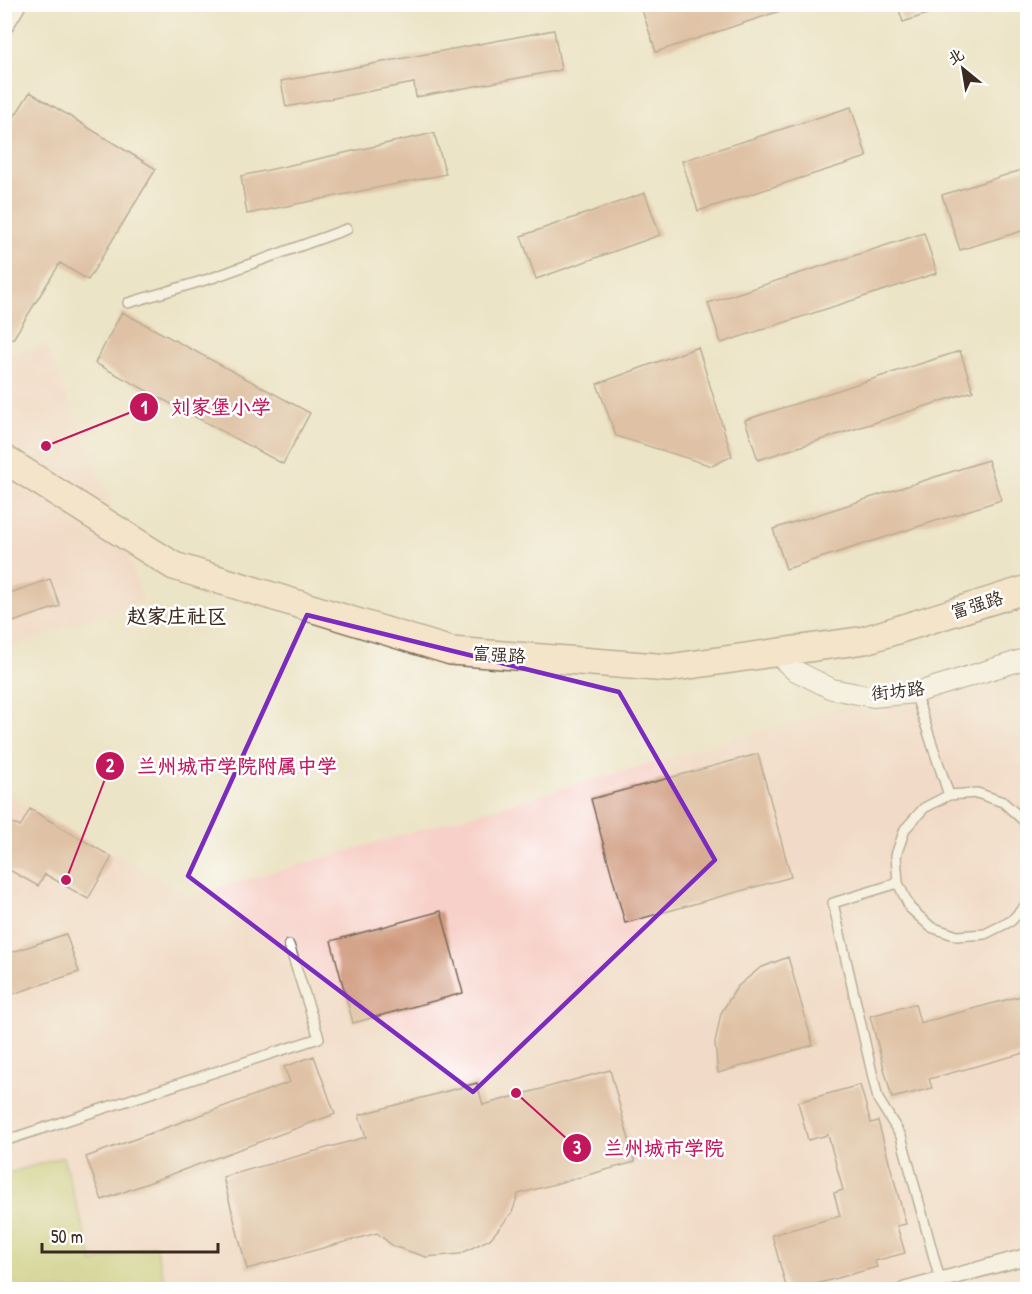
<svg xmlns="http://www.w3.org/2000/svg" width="1032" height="1294" viewBox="0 0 1032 1294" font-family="'Patrick Hand','LXGW WenKai TC',sans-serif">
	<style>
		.built { fill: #f7d1c9 }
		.green { fill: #bfcb6d; stroke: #7d7a46; stroke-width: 1.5 }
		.building { fill: #cf997d }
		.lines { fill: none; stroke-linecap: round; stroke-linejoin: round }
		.service-casing { stroke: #796b59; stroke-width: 12 }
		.pedestrian-casing { stroke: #796b59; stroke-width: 18 }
		.minor-casing { stroke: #796b59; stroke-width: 22 }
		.secondary-casing { stroke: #796b59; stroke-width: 30 }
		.service { stroke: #fff; stroke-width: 9 }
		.pedestrian { stroke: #fff; stroke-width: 15 }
		.minor { stroke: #fff; stroke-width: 20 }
		.secondary { stroke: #fbe5cf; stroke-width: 27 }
		.marked { fill: none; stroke: #7b2cbf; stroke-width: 4.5; stroke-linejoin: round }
		.labels { text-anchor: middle; stroke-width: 5; stroke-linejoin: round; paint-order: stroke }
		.street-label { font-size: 18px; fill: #3b2a1e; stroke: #fff }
		.neighbourhood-label { font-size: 20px; font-weight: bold; fill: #3b2a1e; stroke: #fff }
		.leader { fill: none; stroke: #c2185b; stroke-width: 2 }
		.callout-dot { fill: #c2185b; stroke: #fff; stroke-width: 2 }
		.mark-label { font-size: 18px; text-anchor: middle; font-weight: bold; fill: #fff }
		.callout-label { font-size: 20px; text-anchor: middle; font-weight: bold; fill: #c2185b; stroke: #fff; stroke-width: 5; stroke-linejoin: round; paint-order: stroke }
	</style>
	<rect width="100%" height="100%" fill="#fff"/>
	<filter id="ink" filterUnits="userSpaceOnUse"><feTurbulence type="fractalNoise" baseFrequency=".0167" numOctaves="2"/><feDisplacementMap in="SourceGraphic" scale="12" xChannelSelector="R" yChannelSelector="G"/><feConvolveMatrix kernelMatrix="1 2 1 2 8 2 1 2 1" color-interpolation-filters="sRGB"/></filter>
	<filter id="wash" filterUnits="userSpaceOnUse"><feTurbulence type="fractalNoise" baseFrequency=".008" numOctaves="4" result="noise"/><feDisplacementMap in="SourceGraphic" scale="24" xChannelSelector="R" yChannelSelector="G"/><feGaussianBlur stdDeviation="1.35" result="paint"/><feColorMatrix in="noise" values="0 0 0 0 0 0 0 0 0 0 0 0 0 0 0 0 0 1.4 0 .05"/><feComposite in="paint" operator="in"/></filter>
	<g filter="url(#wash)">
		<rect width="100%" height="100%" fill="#ece4c6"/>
		<path class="built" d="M46 345 123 536 143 601 5 649V356Z
			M1027 654V1289H5L4 793 191 896Z"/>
		<path class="green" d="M63 1157 93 1262 155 1245 167 1289H5V1174Z"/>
		<g id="blocks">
			<path class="building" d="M640 4H798V5L656 52Z
				M897 4H955V5L903 22Z
				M554 30 561 70 416 97 414 83 286 107 281 81Z
				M30 92 156 169 88 280 60 263 13 339 4 334V133Z
				M851 107 867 157 698 211 682 161Z
				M434 133 446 174 247 214 241 176Z
				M1028 168V229L960 250 942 195Z
				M645 193 660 235 536 279 521 236Z
				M924 233 937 273 721 343 708 303Z
				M122 312 310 413 283 464 95 363Z
				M698 347 732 456 712 466 616 436 597 384Z
				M960 351 973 391 758 460 745 420Z
				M988 460 1001 500 786 569 773 529Z
				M50 579 60 606 4 625V595Z
				M758 754 791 877 625 923 591 799Z
				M30 809 112 857 88 899 45 874 38 886 4 867V822L6 819 20 827Z
				M441 911 463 993 353 1023 331 941Z
				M66 934 79 972 4 997V955Z
				M788 957 813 1045 718 1073 715 1043 721 1013 737 987 760 968Z
				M1028 994V1052L929 1079 932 1088 892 1098 870 1016 915 1004 920 1023Z
				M314 1056 335 1114 102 1200 86 1157 290 1082 284 1067Z
				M610 1070 635 1162 518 1194 512 1213 490 1239 460 1254 426 1257 393 1246 377 1233 247 1269 223 1177 366 1137 359 1115 477 1083 483 1105Z
				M860 1085 871 1123 878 1121 906 1224 897 1226 905 1253 875 1261 877 1267 795 1290H787L772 1235 840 1216 834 1193 843 1190 828 1135 808 1140 798 1102Z"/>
		</g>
	</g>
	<g filter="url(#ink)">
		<use href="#blocks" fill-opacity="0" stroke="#796b59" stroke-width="1.5"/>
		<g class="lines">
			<g class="service-casing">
				<path id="service" d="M4 34 22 4
					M128 303 212 278 347 229
					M915 693 949 795
					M1028 827 1024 821 1003 802 977 793 949 795 924 808 905 829 896 855 898 883 910 908 931 927 957 936 985 934 1011 921 1028 903
					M898 883 833 903 878 1099 901 1136 940 1280
					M4 1141 319 1038 289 945"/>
			</g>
			<g class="pedestrian-casing">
				<path id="pedestrian" d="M905 1290 1028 1256"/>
			</g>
			<g class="minor-casing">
				<path id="minor" d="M776 653 794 670 832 689 873 697 915 693 1028 658"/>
			</g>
			<g class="secondary-casing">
				<path id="secondary" d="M4 459 174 566 451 651 669 668 865 640 1028 589"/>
			</g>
			<use href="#service" class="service"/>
			<use href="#pedestrian" class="pedestrian"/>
			<use href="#minor" class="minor"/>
			<use href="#secondary" class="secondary"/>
		</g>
	</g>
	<path d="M0 0H1032V1294H0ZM307 615 619 692 715 860 473 1092 188 876Z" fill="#ece4c6" fill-opacity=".55" fill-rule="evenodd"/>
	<path class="marked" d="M307 615 619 692 715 860 473 1092 188 876Z"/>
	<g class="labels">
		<g class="street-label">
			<text transform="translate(977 605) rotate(-17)" y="6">富强路</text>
			<text transform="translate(499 655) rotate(4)" y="6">富强路</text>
			<text transform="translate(898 691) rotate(-6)" y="6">街坊路</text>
		</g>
		<g class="neighbourhood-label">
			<text x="177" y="623">赵家庄社区</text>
		</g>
	</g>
	<path class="leader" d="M46 446L144 407M66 880L110 766M516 1093L577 1148"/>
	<g class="callout-dot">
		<circle cx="46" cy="446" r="6"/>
		<circle cx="66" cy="880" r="6"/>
		<circle cx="516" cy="1093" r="6"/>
		<circle cx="144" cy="407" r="15"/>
		<circle cx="110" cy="766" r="15"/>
		<circle cx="577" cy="1148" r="15"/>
	</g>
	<g class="mark-label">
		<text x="144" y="414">1</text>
		<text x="110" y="772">2</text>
		<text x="577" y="1154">3</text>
	</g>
	<g class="callout-label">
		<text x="221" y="414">刘家堡小学</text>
		<text x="237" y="773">兰州城市学院附属中学</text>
		<text x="664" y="1155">兰州城市学院</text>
	</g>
	<rect width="1032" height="1294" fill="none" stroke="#fff" stroke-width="24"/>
	<g transform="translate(963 69) rotate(330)" stroke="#ffffff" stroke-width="4.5" paint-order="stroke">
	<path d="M0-4.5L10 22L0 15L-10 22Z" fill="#3b2a1e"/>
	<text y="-9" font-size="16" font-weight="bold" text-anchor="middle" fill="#3b2a1e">北</text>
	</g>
	<path d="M42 1243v9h176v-9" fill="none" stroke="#3b2a1e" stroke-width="3"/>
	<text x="51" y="1243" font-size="18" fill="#3b2a1e" stroke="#ffffff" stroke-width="4.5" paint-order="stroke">50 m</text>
</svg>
